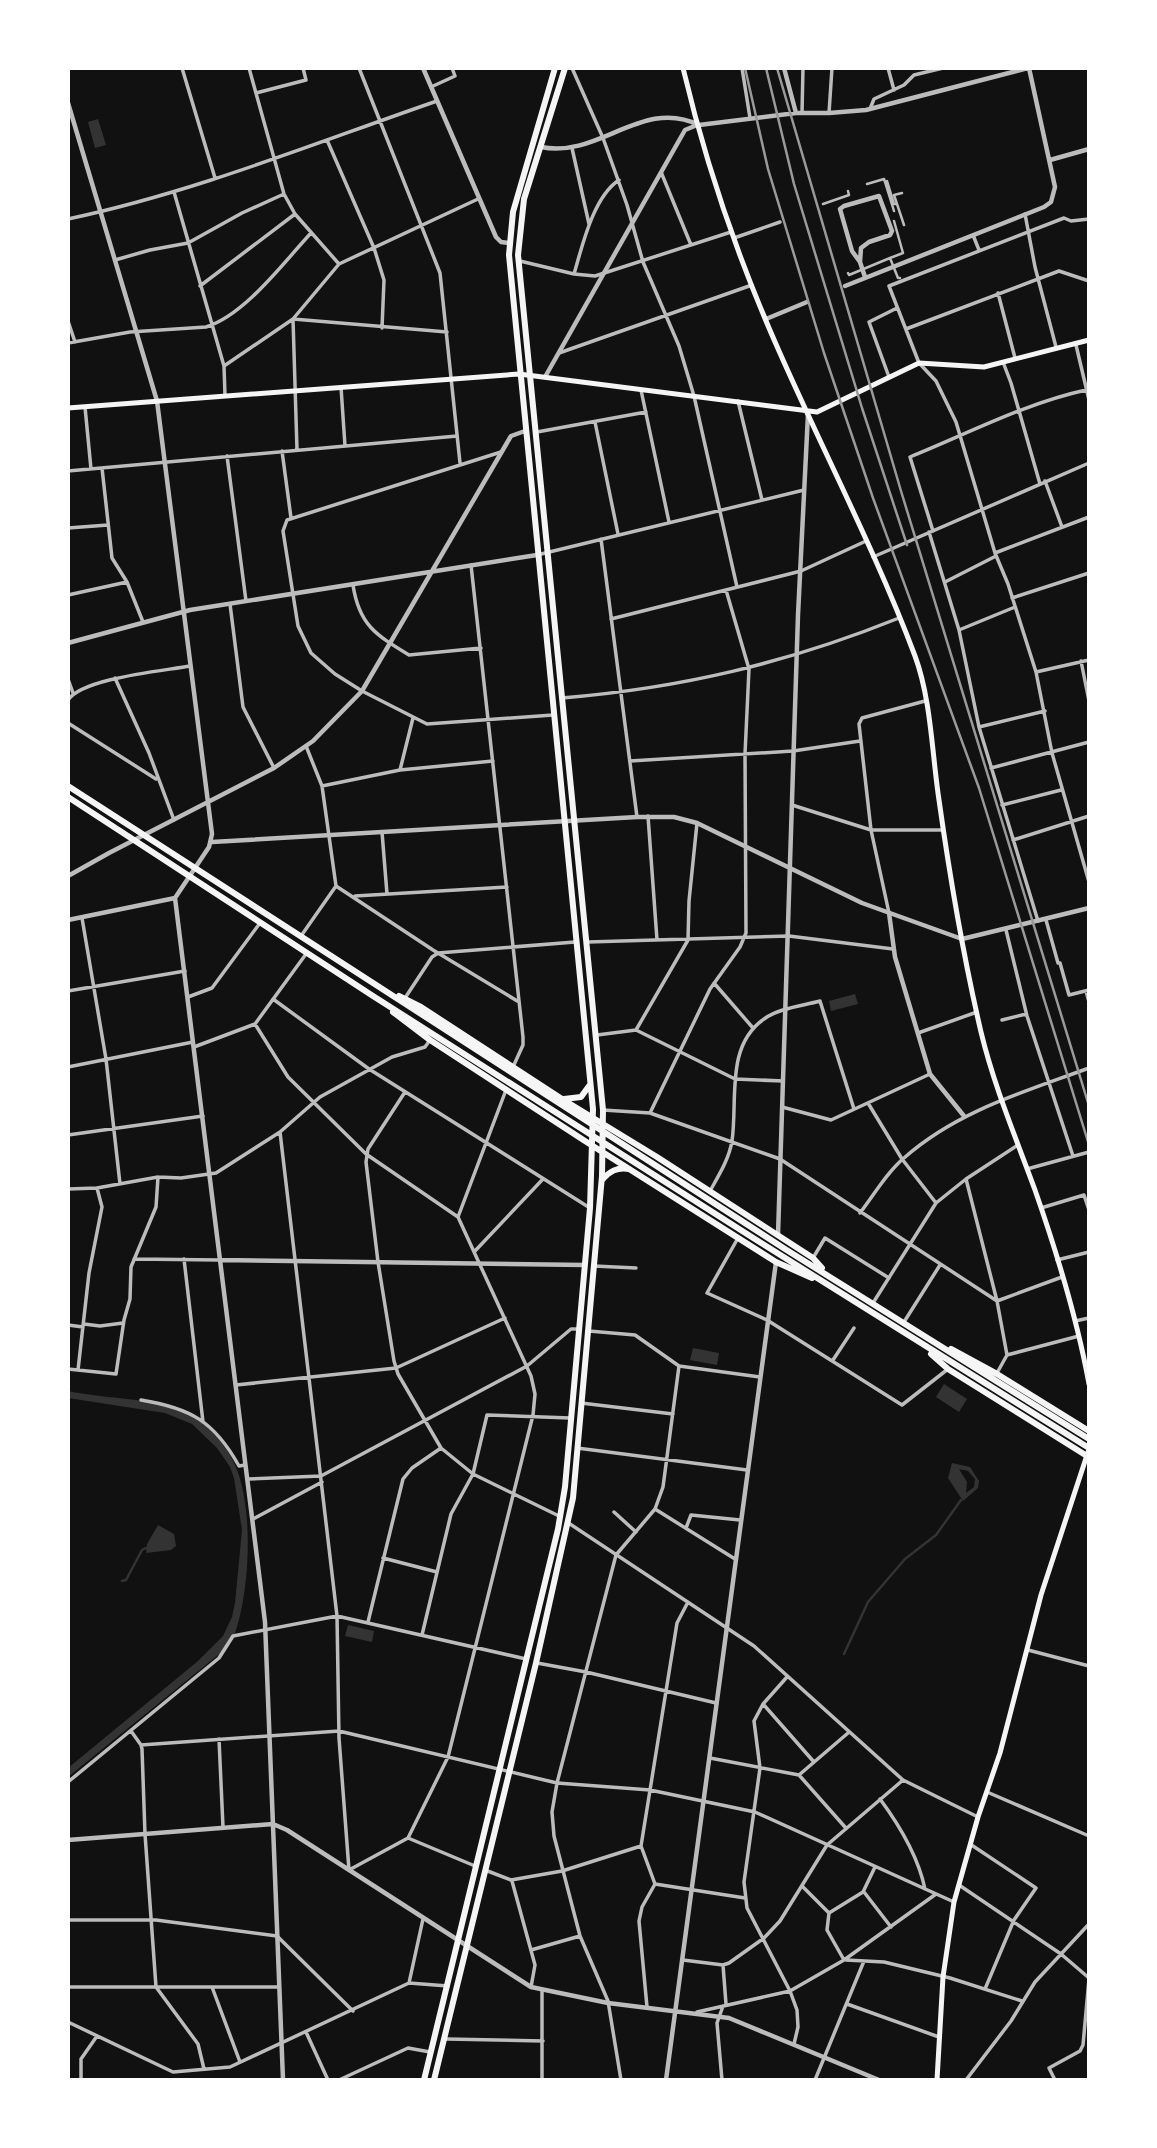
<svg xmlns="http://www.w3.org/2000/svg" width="1157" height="2148" viewBox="0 0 1157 2148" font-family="'Times New Roman',serif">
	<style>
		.water { fill: #333; fill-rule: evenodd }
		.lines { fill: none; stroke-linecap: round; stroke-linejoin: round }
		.stream { stroke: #333; stroke-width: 2.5 }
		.pedestrian { stroke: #bcbcbc; stroke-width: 2.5 }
		.minor { stroke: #bcbcbc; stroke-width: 3.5 }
		.tertiary { stroke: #bcbcbc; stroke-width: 4.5 }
		.secondary { stroke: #f5f5f5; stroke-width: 5 }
		.primary { stroke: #f5f5f5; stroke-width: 6 }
		.rail { stroke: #9a9a9a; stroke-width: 2.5 }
	</style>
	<rect width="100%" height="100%" fill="#111"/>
	<path class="water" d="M98 119 106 145 95 148 88 122Z
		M855 994 858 1004 831 1011 829 1001Z
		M693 1348 719 1353 717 1365 690 1360Z
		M944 1384 967 1399 959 1412 936 1397Z
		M68 1391C104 1399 150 1397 184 1412 205 1421 226 1444 235 1465 254 1507 250 1590 235 1633 232 1639 227 1645 223 1651L68 1777V1768L198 1661 223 1636 232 1617 235 1603 242 1530 234 1478 230 1467 217 1448 192 1424 165 1413 68 1398Z
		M952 1463 970 1467 979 1481 978 1488 963 1501 948 1478ZM959 1469 968 1471 975 1479 974 1487 966 1493 967 1482Z
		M158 1525 174 1534 176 1546 171 1550 146 1553 147 1544Z
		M348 1625 374 1631 372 1642 345 1636Z"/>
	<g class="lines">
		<path class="stream" d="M122 1581 126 1580 142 1550 146 1548
			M844 1654 868 1602 905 1559 936 1535 961 1500"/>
		<path class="pedestrian" d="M867 184 884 179 885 182
			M902 193 894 195 904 225
			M823 204 849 195 848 191
			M894 211 885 182 887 181 894 204H897
			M894 221 903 253 890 258 898 278H900
			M848 273 849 275 890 258"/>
		<path class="minor" d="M182 68 215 178
			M249 68 284 194 295 214 339 264
			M359 68 440 273 460 463
			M572 68 603 138 627 205 643 262 679 346 694 396 737 587
			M742 68 750 118
			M888 68 894 90
			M431 87 455 76 452 68
			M256 93 306 80 303 68
			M870 109 874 99 904 85 914 75 943 68
			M802 113 803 68
			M829 113 832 68
			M327 140 374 248 384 280 382 328
			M572 148 589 224
			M661 172 691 245
			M174 192 224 366 225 396
			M1025 214 1035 267 1056 347
			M68 219C195 192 315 143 437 101
			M1089 219 1071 221 1064 218 889 286 919 363 936 381 956 422 995 553 1008 584 1036 672 1052 753 1089 882
			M973 235 979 250
			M734 238 780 222
			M115 260 150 250 188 243 242 213 284 194
			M520 261 574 274 595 276 731 232
			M574 274C582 247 593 197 619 180
			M200 286 295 214
			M998 293 1015 358
			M68 321 75 342
			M906 329 1059 271 1089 281
			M68 343 130 332 206 327C245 315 284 262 311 233
			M1076 345 1089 400
			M559 353 752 285
			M1003 362 1011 383 1040 484
			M224 366 293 319 339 264 478 199
			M889 377 869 322 897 308
			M341 387 345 446
			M641 390 669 522
			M738 401 762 500
			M85 407 91 469
			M595 422 618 534
			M537 432 646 412
			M297 450 293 319 447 332
			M282 451 291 518
			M501 452 287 520 283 531 298 626 311 653 335 674 362 691 427 724 553 715
			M227 456 246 601
			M102 468 112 558 127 582 143 622
			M68 471 457 436
			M1045 481 1062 527
			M68 528 108 525
			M933 531 910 457C967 434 1026 403 1086 390
			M929 532 959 630 979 727 1038 921
			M601 539 637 817
			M995 553 1089 517
			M537 555 804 490
			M873 557 1089 463
			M471 565 523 1037V1045L513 1067
			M945 582 996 556
			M353 585C359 625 376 635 409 655L481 648
			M68 595 127 582
			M1012 598 1089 573
			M230 604 243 707 274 768
			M611 619 801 571 866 541
			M959 630 1015 607
			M1081 661 1089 701
			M1036 672 1089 660
			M115 678 149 753 174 820
			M68 679 73 693
			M562 698C682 688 787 663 899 618
			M68 700C83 678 163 671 190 666
			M68 723 156 779
			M979 727 1045 711
			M630 761 793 751 860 741
			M991 768 1089 742
			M400 770 413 718
			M322 786 400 770 493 761
			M792 805 871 830H943
			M1002 805 1061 790
			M648 816 657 940
			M382 832 387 894
			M1013 840 1089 816
			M336 886 433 950 519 1002
			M355 896 507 887
			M889 913 871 830 859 724 862 718 925 701
			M82 918 106 1059 120 1184
			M1046 920 1058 963
			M1006 930 1027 1016 1073 1156
			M301 936 336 886 322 786 306 746
			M588 942 789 936 893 949
			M1060 963 1069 995 1089 990
			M714 983 753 1028
			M68 991 185 971
			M1086 991 1089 1002
			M188 997 212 988 260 923
			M405 998 432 957 438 953 575 942
			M273 999 369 1069 590 1208
			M1002 1020 1026 1014
			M255 1024 288 1077 366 1154 458 1217 531 1376 535 1394 533 1415 448 1757 408 1838 349 1870 339 1738 337 1616 280 1132
			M636 1030 688 940 689 901 697 823
			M918 1033 977 1012
			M597 1035 636 1030 735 1079 783 1081
			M194 1047 255 1024 306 954
			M68 1067 193 1042
			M405 1092 368 1149 366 1162 378 1262 394 1361 398 1374 441 1448 473 1474 561 1517
			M868 1103 902 1159 936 1203
			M782 1107 831 1120 930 1074
			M603 1110 650 1113 780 1159 997 1301 1062 1277
			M650 1113 710 989 740 947 746 933 745 754 749 669 726 590
			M68 1135 203 1116
			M1027 1169 1089 1152
			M966 1179 997 1301 1007 1355 997 1373
			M68 1189 97 1188 158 1177 181 1178 216 1173 280 1132 320 1097 392 1057 425 1047 430 1040
			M710 1191C719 1175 729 1159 732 1141 738 1100 725 1046 764 1019 779 1008 802 1006 820 1001L854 1109
			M1041 1208 1084 1195 1089 1210
			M860 1213C874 1195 887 1172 904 1158 957 1111 1024 1092 1089 1068
			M458 1217 506 1090
			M738 1238 707 1293 767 1320 902 1405 948 1369
			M475 1251 543 1179
			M813 1258 825 1238 889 1278
			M134 1259 219 1260
			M184 1259 203 1422
			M1057 1260 1089 1252
			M594 1266 636 1268
			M873 1303 936 1203 966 1179 1018 1145
			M1075 1321 1089 1318
			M904 1322 940 1265
			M84 1324 100 1326 123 1323
			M68 1325 83 1327
			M589 1331 635 1335 679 1366 760 1377
			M1007 1355 1079 1336
			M833 1360 854 1328
			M68 1369 116 1374 124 1320 130 1299 131 1267 156 1207 158 1177
			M78 1370 89 1273 102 1207 97 1188
			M236 1385 396 1368 505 1318
			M141 1400C190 1408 214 1421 239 1466L245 1465
			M581 1403 673 1414
			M577 1448 747 1470
			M248 1479 321 1476 527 1366 571 1329H579
			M655 1509 735 1559
			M614 1512 636 1532
			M253 1519 322 1482
			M567 1522 754 1646 903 1780 978 1817
			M686 1528 691 1515 740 1520
			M383 1558 437 1572
			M368 1622 403 1479 412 1468 441 1448
			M422 1635 451 1514 473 1474 487 1415 570 1418
			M1028 1650 1089 1666
			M537 1663 586 1672 716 1703
			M787 1677 763 1704 754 1721 760 1768 744 1882 747 1908 790 1991 797 2010 798 2027 794 2044
			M763 1704 814 1762
			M131 1731 141 1745 142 1749 145 1834 156 1987 198 2044 204 2069
			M219 1739 223 1827
			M141 1745 339 1731 557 1783 650 1790 755 1812 954 1902
			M710 1758 799 1775 848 1733
			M799 1775 845 1827
			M68 1782 219 1658 233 1636 337 1616 526 1659
			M987 1792 1089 1836
			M880 1799C900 1826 918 1856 925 1889
			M408 1838 475 1866
			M970 1844 1036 1888 1014 1920 985 1989
			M485 1870 511 1880 562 1871 641 1846
			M512 1881 535 1965 531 1987
			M655 1884 641 1846 677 1623 688 1602
			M655 1884 745 1898
			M959 1885 1061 1954 1089 1978
			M802 1886 829 1913
			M864 1892 891 1927
			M68 1920H156L277 1936 353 2011
			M531 1950 580 1936
			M683 1960 723 1965 729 1963 764 1938 780 1921 827 1845 903 1780
			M844 1960 827 1930 829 1913 863 1892 875 1867
			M846 1960 884 1962 950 1978 1022 2001
			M723 1965 726 2004
			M409 1983 423 1919
			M68 1987H278
			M212 1987 240 2062
			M542 1991V2080
			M847 2004 939 2037
			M647 2007 639 1921 642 1907 655 1884
			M697 2012 790 1991 844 1960 936 1894
			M68 2022 173 2072 230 2067 409 1983 448 1986
			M306 2032 328 2080
			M446 2039 543 2041
			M81 2080V2059L97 2036
			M339 2080 408 2048 430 2052
			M621 2080 608 2001 580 1936 554 1836 552 1812 557 1783 616 1555 655 1509 663 1487 679 1366
			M722 2080 717 2023 723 2006
			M815 2080 864 1961
			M966 2080 1011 2021 1035 1982 1089 1924
			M1055 2080 1049 2068 1080 2051 1083 2045 1089 1979"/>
		<path class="tertiary" d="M423 68 496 237 501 242 509 243
			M784 68 796 113
			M68 103 157 401 212 834 209 847 175 898 265 1622 283 2080
			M541 147C599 159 642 97 699 125L796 113H829L866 110 1028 68
			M1050 160 1089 149
			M860 262 852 251 840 209 844 206 879 196 892 231 890 235 869 242 861 248 860 262 865 277
			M845 286 1044 207 1051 202 1055 187 1029 68
			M766 319 807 302
			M545 377 685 130 697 125
			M68 643 190 610 537 555
			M212 842 637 817H674L697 823 862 903 962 939 1089 908
			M68 876 109 853 274 768 313 741 362 691 511 436 525 431
			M889 913 895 957 930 1074 964 1116
			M68 920 175 898
			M778 1235 798 615 808 414
			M220 1260 585 1265
			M68 1840 273 1824 287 1830 531 1987 608 2003 729 2018 879 2080
			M666 2080 776 1262"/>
		<path class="secondary" d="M683 68C706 165 739 261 779 351 824 453 876 552 915 656 931 699 932 754 939 800 950 878 963 955 981 1032 994 1086 1016 1138 1035 1190 1057 1253 1077 1318 1089 1384
			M68 408 519 374 817 412 919 363 984 367 1089 340
			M937 2080 943 1977 954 1902 978 1817 1000 1753 1041 1595 1089 1449"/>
		<path class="primary" d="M68 786 785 1249 1089 1439
			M68 797 373 996 758 1241 1089 1448
			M399 996 421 1007 562 1099 657 1157 813 1258 822 1268
			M393 1012 430 1040 585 1141 776 1262 812 1278
			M564 1099 581 1097 589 1086
			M602 1180C610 1171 617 1167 629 1169
			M951 1349 997 1374 1089 1431
			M931 1354 948 1369 1087 1456
			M424 2080 558 1529 565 1487 590 1208 593 1109 509 255 513 212 555 68
			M434 2080 536 1663 573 1498 602 1176 603 1110 518 255 524 199 565 68"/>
		<path class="rail" d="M745 68 768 169 824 353 873 498 979 788 1089 1145
			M766 68 794 184 862 408 907 545
			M777 68 901 491 1089 1106"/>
	</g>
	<rect width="1157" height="2148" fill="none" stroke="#ffffff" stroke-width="140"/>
</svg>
